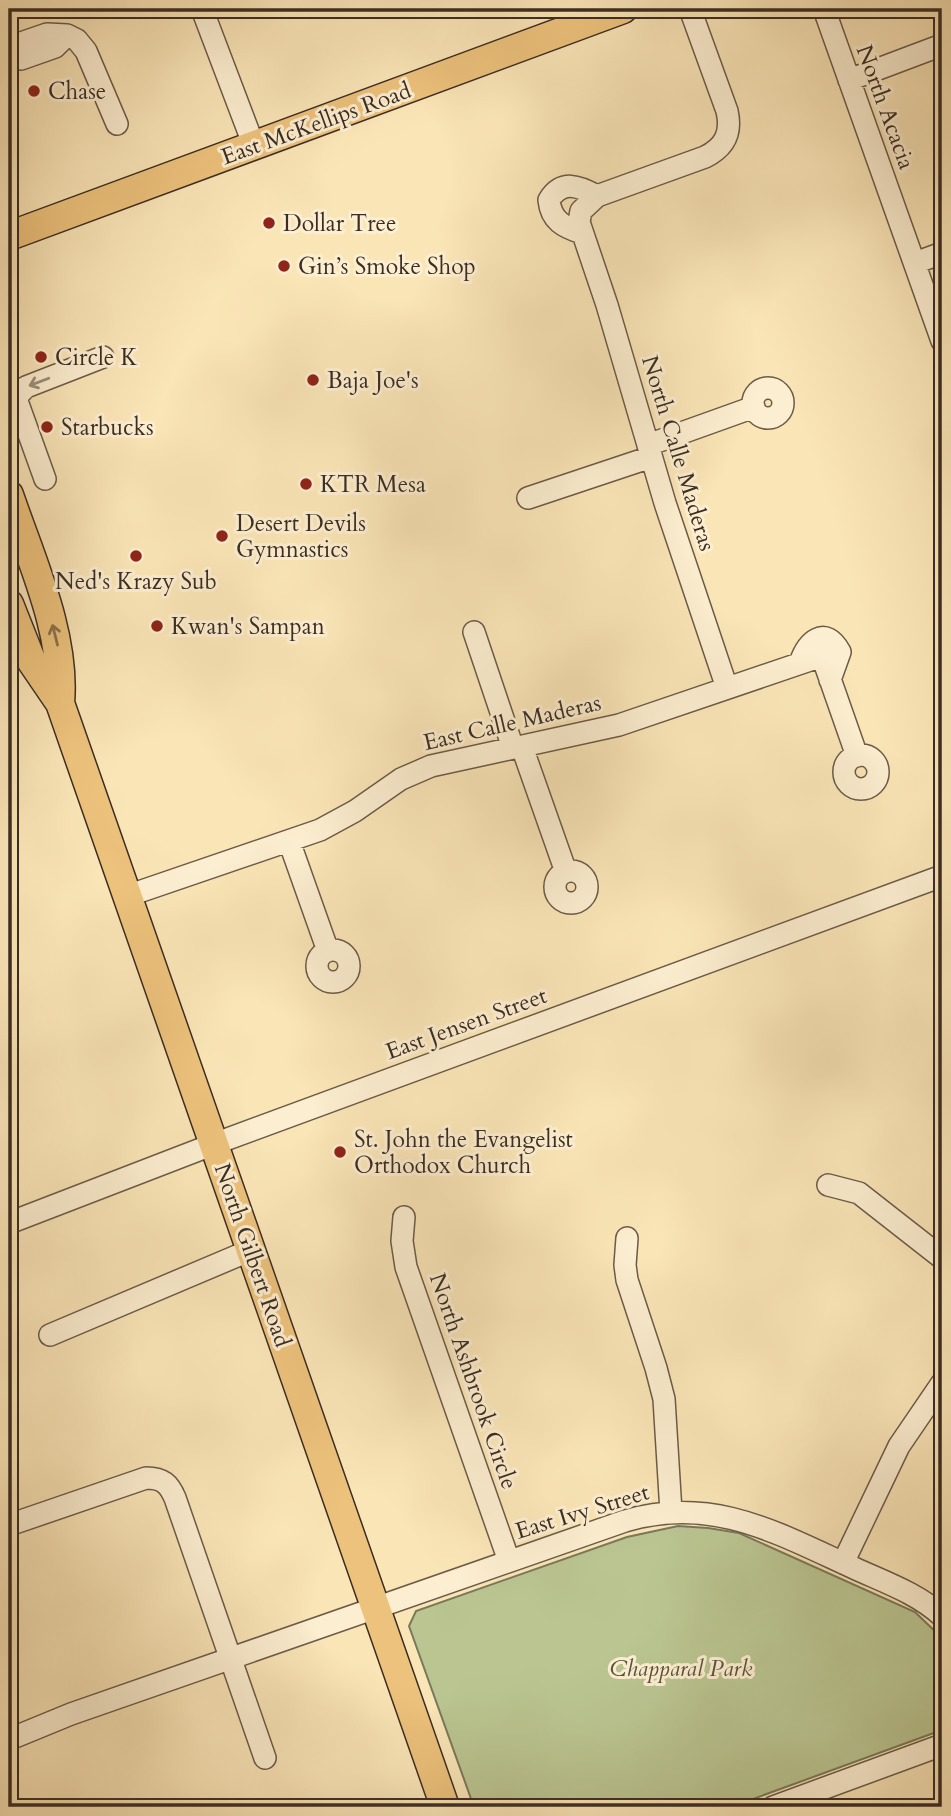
<svg xmlns="http://www.w3.org/2000/svg" width="951" height="1816" viewBox="0 0 951 1816" font-family="Cardo,serif">
	<style>
		.green { fill: #bac591; stroke: #7a795a; stroke-width: 2 }
		.lines { fill: none; stroke-linecap: round; stroke-linejoin: round }
		.minor-casing { stroke: #6b5b48; stroke-width: 24 }
		.major-casing { stroke: #3b2d23; stroke-width: 31 }
		.minor { stroke: #fceed0; stroke-width: 21 }
		.major { stroke: #edc27c; stroke-width: 28 }
		.oneway { stroke: #9c8e7a }
		.oneway2 { stroke: #8b704b }
		.poi-dot { fill: #8f2418; stroke: #fceed0; stroke-width: 2.5 }
		.labels { text-anchor: middle; stroke-width: 6; stroke-linejoin: round; paint-order: stroke }
		.poi-label { font-size: 23px; fill: #3b2d23; stroke: #fceed0; text-anchor: start }
		.street-label { font-size: 23px; fill: #3b2d23; stroke: #fceed0 }
		.park-label { font-size: 23px; font-style: italic; fill: #5b533e; stroke: #fceed0 }
	</style>
	<rect width="100%" height="100%" fill="#fae5b7"/>
	<filter id="stains"><feTurbulence type="fractalNoise" baseFrequency=".00286" numOctaves="4"/><feColorMatrix values="0 0 0 0 .2 0 0 0 0 .09 0 0 0 0 .02 0 0 0 .5 -.17"/></filter>
	<radialGradient id="worn" r=".72"><stop offset=".6" stop-color="#630" stop-opacity="0"/><stop offset="1" stop-color="#630" stop-opacity=".3"/></radialGradient>
	<path class="green" d="M678 1526 708 1528 739 1533 915 1612 942 1638V1730L731 1807H474L409 1626 416 1611 627 1537Z"/>
	<g class="lines">
		<g class="minor-casing">
			<path id="minor" d="M202 9 254 146
				M690 9 727 111C732 133 725 147 705 157L597 196 581 211 579 222 607 305 665 503 727 688
				M824 9 942 341
				M15 45 47 34 67 35 77 40 86 51 117 124
				M21 59 55 47 67 35
				M849 80 942 45
				M582 233C564 227 551 221 549 200 562 179 579 186 597 196
				M915 263 942 253
				M753 403a15 15 0 1 1 30 0a15 15 0 1 1-30 0Z
				M648 445 754 407
				M45 479 17 401 18 395 26 387 103 357
				M528 498 651 457
				M474 632 513 748
				M800 663C807 642 825 624 840 652L830 680
				M522 747 566 872
				M844 772a17 17 0 1 1 34 0a17 17 0 1 1-34 0Z
				M289 841 328 951
				M555 887a16 16 0 1 1 32 0a16 16 0 1 1-32 0Z
				M127 896 320 830 355 811 401 779 431 766 619 725 822 656 857 756
				M317 966a16 16 0 1 1 32 0a16 16 0 1 1-32 0Z
				M828 1185 859 1193 942 1258
				M404 1217 402 1241 406 1267 509 1561
				M9 1223 214 1144 942 876
				M627 1238 625 1265 627 1280 656 1368 664 1399 671 1512
				M50 1335 251 1250
				M9 1525 146 1478C163 1478 169 1484 175 1498L265 1758
				M843 1563 899 1446 942 1383
				M9 1737H15L71 1714 625 1521C712 1495 777 1533 854 1568 884 1582 917 1593 942 1616
				M773 1807 942 1745"/>
		</g>
		<g class="major-casing">
			<path id="major" d="M9 236 623 9
				M9 495C31 560 66 634 60 703
				M9 604 32 662 60 703 445 1807"/>
		</g>
		<use href="#minor" class="minor"/>
		<use href="#major" class="major"/>
	</g>
	<defs><path id="oneway-shaft" d="M-6 0H5M1.5-3L5.5 0L1.5 3" fill="none" stroke-width="1.6" stroke-linecap="round" stroke-linejoin="round" transform="scale(1.75)"/></defs>
	<use class="oneway" href="#oneway-shaft" transform="translate(39 382) rotate(159)"/>
	<use class="oneway2" href="#oneway-shaft" transform="translate(55 635) rotate(-104)"/>
	<g class="poi-dot">
		<circle cx="34" cy="91" r="7"/>
		<circle cx="269" cy="223" r="7"/>
		<circle cx="284" cy="266" r="7"/>
		<circle cx="41" cy="357" r="7"/>
		<circle cx="313" cy="380" r="7"/>
		<circle cx="47" cy="427" r="7"/>
		<circle cx="306" cy="484" r="7"/>
		<circle cx="222" cy="536" r="7"/>
		<circle cx="136" cy="556" r="7"/>
		<circle cx="157" cy="626" r="7"/>
		<circle cx="340" cy="1152" r="7"/>
	</g>
	<g class="labels">
		<g class="poi-label">
			<text x="48" y="99">Chase</text>
			<text x="283" y="231">Dollar Tree</text>
			<text x="298" y="274">Gin’s Smoke Shop</text>
			<text x="55" y="365">Circle K</text>
			<text x="327" y="388">Baja Joe's</text>
			<text x="61" y="435">Starbucks</text>
			<text x="320" y="492">KTR Mesa</text>
			<text x="236" y="531">Desert Devils<tspan x="236" dy="26">Gymnastics</tspan></text>
			<text x="136" y="589" text-anchor="middle">Ned's Krazy Sub</text>
			<text x="171" y="634">Kwan's Sampan</text>
			<text x="354" y="1147">St. John the Evangelist<tspan x="354" dy="26">Orthodox Church</tspan></text>
		</g>
		<g class="street-label">
			<text transform="translate(886 107) rotate(70)" y="8">North Acacia</text>
			<text transform="translate(316 123) rotate(-20)" y="8">East McKellips Road</text>
			<text transform="translate(679 453) rotate(73)" y="8">North Calle Maderas</text>
			<text transform="translate(512 722) rotate(-13)" y="8">East Calle Maderas</text>
			<text transform="translate(466 1023) rotate(-20)" y="8">East Jensen Street</text>
			<text transform="translate(253 1255) rotate(71)" y="8">North Gilbert Road</text>
			<text transform="translate(474 1381) rotate(71)" y="8">North Ashbrook Circle</text>
			<text transform="translate(582 1511) rotate(-17)" y="8">East Ivy Street</text>
		</g>
		<g class="park-label">
			<text x="681" y="1676">Chapparal Park</text>
		</g>
	</g>
	<rect width="951" height="1816" fill="none" stroke="#fae5b7" stroke-width="35"/>
	<rect x="10" y="10" width="930" height="1795" fill="none" stroke="#3b2d23" stroke-width="3.5"/>
	<rect x="18" y="18" width="916" height="1781" fill="none" stroke="#3b2d23" stroke-width="2"/>
	<rect width="100%" height="100%" filter="url(#stains)"/>
	<rect width="100%" height="100%" fill="url(#worn)"/>
</svg>
